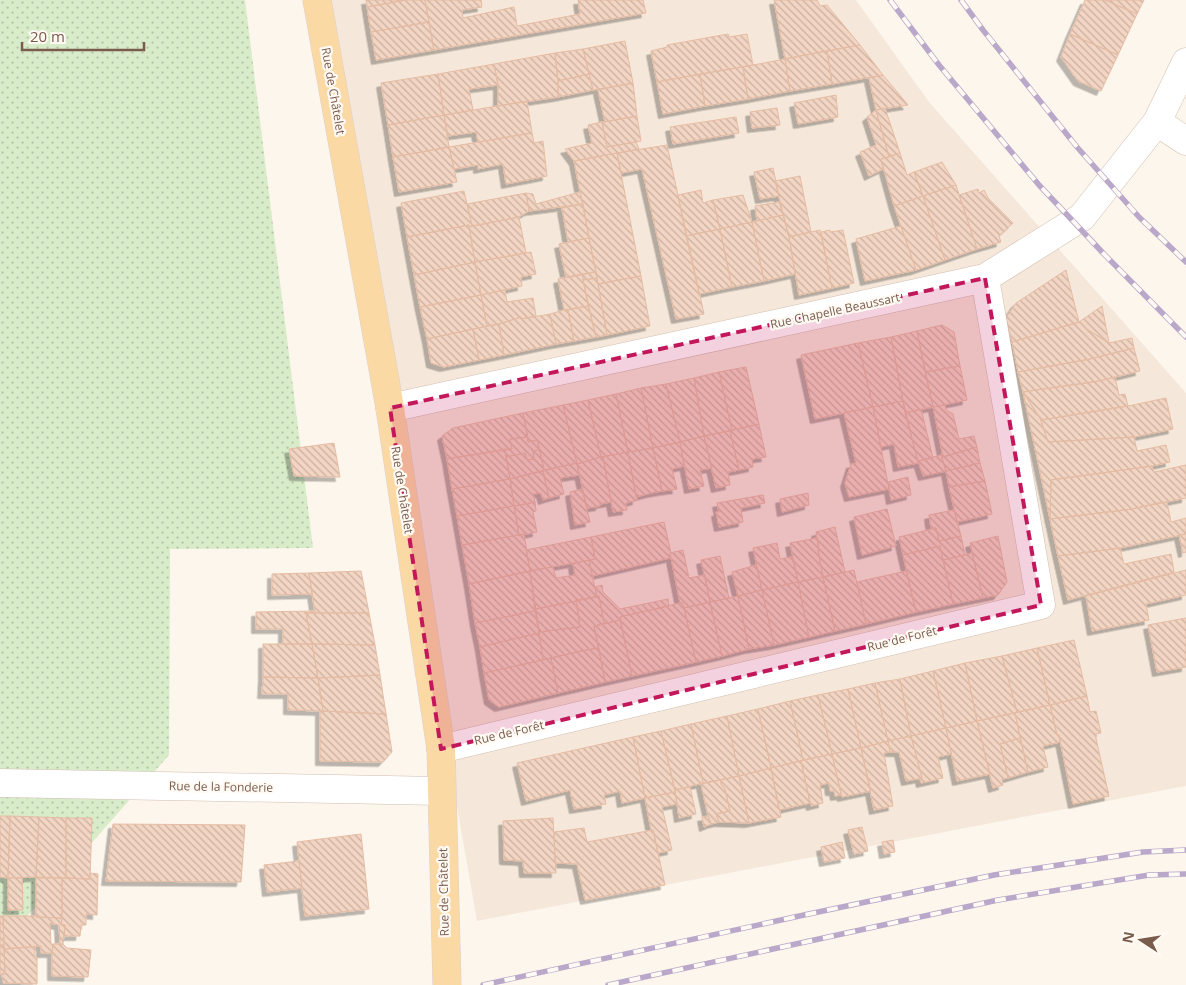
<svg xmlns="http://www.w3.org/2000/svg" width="1186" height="985" viewBox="0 0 1186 985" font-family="'Open Sans',sans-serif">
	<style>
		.residential { fill: #f5e8da }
		.grass { fill: url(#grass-dots) }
		.building { fill: url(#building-back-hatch); stroke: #e6bba3; filter: url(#shadow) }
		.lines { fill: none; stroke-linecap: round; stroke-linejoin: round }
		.minor-casing { stroke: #d1beb0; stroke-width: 29 }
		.major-casing { stroke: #dad1cd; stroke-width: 29 }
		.minor { stroke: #fff; stroke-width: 28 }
		.major { stroke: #fbd9a5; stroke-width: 28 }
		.rail-casing { stroke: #b9a8c9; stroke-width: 5.5 }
		.rail { stroke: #fffaf3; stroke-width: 4; stroke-dasharray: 11; stroke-linecap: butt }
		.marked { fill: #c2185b; fill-opacity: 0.2; stroke: #c2185b; stroke-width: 4; stroke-dasharray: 10 6; stroke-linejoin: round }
		.labels { text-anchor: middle; stroke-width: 4.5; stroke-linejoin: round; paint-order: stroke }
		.street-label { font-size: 12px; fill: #7a5c4d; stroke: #fffaf3 }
	</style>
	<defs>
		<pattern id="grass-dots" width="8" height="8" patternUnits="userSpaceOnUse" patternTransform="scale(1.25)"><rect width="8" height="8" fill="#d8ecc9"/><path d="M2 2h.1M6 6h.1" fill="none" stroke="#b4c2a5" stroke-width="1.8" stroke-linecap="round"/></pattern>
		<pattern id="building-back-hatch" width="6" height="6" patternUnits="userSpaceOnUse" patternTransform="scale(1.25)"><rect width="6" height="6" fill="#f3d5c3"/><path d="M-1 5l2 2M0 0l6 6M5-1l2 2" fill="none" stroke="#cab0a1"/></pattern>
		<filter id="shadow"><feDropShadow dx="-4.5" dy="4.5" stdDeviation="0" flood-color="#0004"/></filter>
	</defs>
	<rect width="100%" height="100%" fill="#fdf6ec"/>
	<path class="residential" d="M316 0H856L929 102 1186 393V786L477 921Z"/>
	<path class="grass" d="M0 0H245L313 548 170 549 169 755 0 947Z"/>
	<path class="building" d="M366 0H406L367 7Z
		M406 0H425L429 22 371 32 367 7Z
		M425 0H481L482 7 462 10 463 18 514 7 517 26 580 14 578 0H643L646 13 434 50Z
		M774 0H817L820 6 827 5 860 45 785 59Z
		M1085 0H1105L1137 14 1118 55 1070 34Z
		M1105 0H1144L1137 14Z
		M429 22 434 50 376 60 371 32Z
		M728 34 729 37 747 34 753 65 657 82 651 51 667 47V45Z
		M1070 34 1118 55 1101 91 1078 81 1061 57Z
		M625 41 633 83 593 90 583 49Z
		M860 45 883 75 832 84 827 51Z
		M583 49 589 74 558 81 555 53Z
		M825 51H827L832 84 790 91 785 59Z
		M555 53 558 81V97L498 106V85L494 64Z
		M785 59 790 91 748 99 743 67Z
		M494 64 498 85 469 89 473 110 444 115 438 74Z
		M743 67 748 99 705 106 700 74Z
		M438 74 444 115 388 125 381 83Z
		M589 74 593 90 558 97V81Z
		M700 74 705 106 663 114 657 82Z
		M883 75 908 105 876 110 869 78Z
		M633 83 637 116 605 122 598 90Z
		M836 95 838 117 798 124 794 103Z
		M527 101 532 133 478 142 476 132 448 136 444 115Z
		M777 108 780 125 752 128 750 112Z
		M885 108 900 153 889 157 876 110Z
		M876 110 889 157 881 159 883 169 869 176 860 152 876 145 867 117Z
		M444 115 449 147 393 157 388 125Z
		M637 116 641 141 607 147 602 122Z
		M736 117 739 133 673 144 670 127Z
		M602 122 607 147 636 142 639 149 574 161 565 149 592 143 588 125Z
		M532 133 534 143 543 141 547 176 506 184 503 164 478 169V165L454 169 449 147Z
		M667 145 704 314 676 319 642 169 621 173 617 153Z
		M449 147 457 182 399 192 393 157Z
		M617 153 641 276 598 284 574 161Z
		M900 153 907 175 914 172 923 196 894 206 881 159Z
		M942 162 956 185 923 196 914 172Z
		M773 168 779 196 760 199 754 172Z
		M800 176 811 232 789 237 775 181Z
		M956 185 977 249 945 260 923 196Z
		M978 189 979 193 984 190 988 198 1013 223 999 236 1001 242 977 249 959 195Z
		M701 190 703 203 713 200 720 229 686 236 678 195Z
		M464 191 472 226 469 227V225L407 237 401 203Z
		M580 192 583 204 529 211 526 193 533 194 536 204Z
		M526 193 529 211 519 217 472 226 467 204Z
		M743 195 752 222 720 229 713 200Z
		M923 196 945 260 916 270 894 206Z
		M779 202 783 215 757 221 755 206Z
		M583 204 589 238 568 242 562 208Z
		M783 215 789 237 795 274 764 281 752 222Z
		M519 217 526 253 475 262 469 227Z
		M752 222 764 281 732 287 720 229Z
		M469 225 475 262 414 275 407 237Z
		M901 226 916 270 865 281 856 239Z
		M720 229 732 287 699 294 686 236Z
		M820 230 832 288 799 295 789 237Z
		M830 230V232L843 230 854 283 832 288 821 232Z
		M589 238 596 272 566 278 559 244Z
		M531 252 536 274 521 277 522 286 481 295 475 262Z
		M475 262 481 295 420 307 414 275Z
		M1066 270 1079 322 1012 342 1006 318 1016 303Z
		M596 272 597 278 583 280 582 274Z
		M582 274 588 306 564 310 558 279Z
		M641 276 650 326 607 335 598 284Z
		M597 278 607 335 596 337 583 280Z
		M505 290 507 302 533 298 536 316 521 319V317L499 324 487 326 481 295Z
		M481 295 487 326 427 339 420 307Z
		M588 306 596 337 574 341 568 310Z
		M1102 306 1109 343 1085 328 1079 322Z
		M564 310H568L574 341 556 344 550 314Z
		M550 314 556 344 504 355 499 324 521 317V319Z
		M1079 322 1085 328 1109 343 1132 338 1134 348 1090 359 1018 372 1012 342Z
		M499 324 504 355 479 360 473 329Z
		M942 325 954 332 960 366 925 372 917 331Z
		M473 329 479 360 444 367 431 363 427 339Z
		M917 331 933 407 905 413 891 337Z
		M891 337 903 401 873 407 858 343Z
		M858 343 873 407 815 419 801 355Z
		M1134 348 1140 371 1099 381 1023 392 1018 372 1090 359Z
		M960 366 967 400 933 407 925 372Z
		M746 367 759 424 732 430 719 372Z
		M719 372 732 430 704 436 694 378Z
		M1115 377 1119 395 1125 394 1128 406 1041 420 1023 392 1099 381Z
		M694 378 704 436 680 442 666 384Z
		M666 384 680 442 653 448 641 388Z
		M641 388 653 448 628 452 616 394Z
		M1023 392 1040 418 1048 442 1134 437 1137 451 1166 445 1170 462 1152 466 1051 480 1050 519Z
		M616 394 628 452 601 457 588 400Z
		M1166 398 1173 429 1134 437 1048 442 1041 420 1128 406Z
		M588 400 601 457 577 464 563 405Z
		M903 401 918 463 898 467 894 444 881 447 873 407Z
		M563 405 577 463 544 470 537 440 528 442 523 413Z
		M945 405 946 410 953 414 959 439 974 436 977 447 943 457 933 407Z
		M873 407 889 489 849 497 845 483 851 464 856 463 844 413Z
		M921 409 933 458 918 461 905 413Z
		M523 413 528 437 510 439 512 449 447 459 442 436 453 428Z
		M759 424 766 457 752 459 753 467 739 470 730 431Z
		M730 431 739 470 728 472 730 485 716 488 704 436Z
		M704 436 712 468 700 470 704 486 689 489 680 442Z
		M528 437V442L537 440 540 450 533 451 534 459 527 460 525 453 506 457 505 449H512L510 439Z
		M680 442 684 466 672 469 677 489 662 491 653 448Z
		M334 443 340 477 294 476 289 449Z
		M977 447 980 463 946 471 941 455H943V457Z
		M653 448 662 491 651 493 636 497 628 452Z
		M505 449 510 479 452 489 447 459Z
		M540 450 544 470 510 479 506 457 525 453 527 460 534 459 533 451Z
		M628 452 637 500 626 503 627 510 613 512 603 457Z
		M941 455 946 471 923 476 918 461Z
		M601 457H603L611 502 600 504V506L587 508 577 464Z
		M980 463 985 481 949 487 946 471Z
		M577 464 579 475 560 478 564 494 549 498 543 471 577 463Z
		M1186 465V498L1132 509 1050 519 1051 480 1152 466 1154 472Z
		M543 471 549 498 543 500 541 493 533 494 535 502 514 506 510 479Z
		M908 477 911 495 891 500 888 482Z
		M510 479 514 506 457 516 452 489Z
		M985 481 992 514 957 522 949 487Z
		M582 489 590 522 575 525 570 492Z
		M808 493 809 505 782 512 780 499Z
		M763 495 765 503 741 508 743 522 719 527 716 512H719L717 503Z
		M535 502 536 511 533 512 537 532 523 535H519L514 506Z
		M1167 502 1171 522 1186 518V534L1120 548 1058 556 1050 519 1132 509 1157 503Z
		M514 506 519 535 462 545 457 516Z
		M887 509 896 546 862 555 854 517Z
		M954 510 961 536 939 541 936 528 931 529 929 515Z
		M664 522 671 553H670V558L592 576 589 560 595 559 591 537Z
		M835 527 845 572 823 577 818 550H819L816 532Z
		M936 528 939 541 961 536 965 555 943 560 940 546 903 555 899 537Z
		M524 534 530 571 469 584 462 545Z
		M1186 534V552L1183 553 1179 535Z
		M998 536 1007 582 998 595 983 598 970 543Z
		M591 537 595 559 530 571 526 550Z
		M817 538 819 550H818L823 577 798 582 790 543Z
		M777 543 780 559 792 557 798 582 762 590 753 548Z
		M940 546 953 604 916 612 903 555Z
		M1120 548 1124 564 1171 554 1174 572 1068 600 1058 556Z
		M683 550 689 578 705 575 710 602 684 608 682 603H680L670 553Z
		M972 553 983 598 953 604 943 560Z
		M720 556 729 598 710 602 701 560Z
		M589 560 597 597 536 609 530 571 553 567 556 578 575 575 573 564Z
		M756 565 762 590 738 596 732 572Z
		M854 570 866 624 835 631 823 577Z
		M1186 570V595L1146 604 1149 620 1092 631 1086 596Z
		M361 571 369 613H315L309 573Z
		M530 571 535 611 475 623 469 584Z
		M906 571 916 612 866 624 857 582Z
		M309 573 312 594 272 595V574Z
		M823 577 835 631 809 637 798 582Z
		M798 582 809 637 774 645 762 590Z
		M602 585 603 592 620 609 668 599 669 606 620 617V620L604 624 599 596 597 597 595 587Z
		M762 590 774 645 749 649 738 596Z
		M599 596 604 624 594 626 599 648 581 651 543 660 539 632 580 627 576 600Z
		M738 596 749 649 722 656 710 602Z
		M576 601 580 627 539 632 536 609Z
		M710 602 722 656 696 662 684 608Z
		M680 603H682L684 608 696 662 632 676 620 617Z
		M315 611V613H306L312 644H283V629H256V612Z
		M535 611 539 633 480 647 475 623Z
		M306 613H369L375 645 312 644Z
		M1186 618V667L1157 672 1148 625Z
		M620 620 632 676 605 682 594 626Z
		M539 633 543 660 484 673 480 647Z
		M1074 640 1087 696 1050 705 1037 648Z
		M263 644H312L318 678 263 677Z
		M312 644 375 645 380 675 318 678Z
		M599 648 605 682 558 693 551 658 581 651Z
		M1037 648 1050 705 1017 712 1002 656Z
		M1002 656 1017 712 977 721 965 663Z
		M551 658 558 693 499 707 489 700 484 673Z
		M965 663 977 721 946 728 933 671Z
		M933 671 946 728 911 736 900 679Z
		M380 675 386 714 323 711 318 678Z
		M263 677 318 678 323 711 288 710V694H262Z
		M900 679 911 736 888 741 875 683Z
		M875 683 888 741 861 748 848 689Z
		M848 689 861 748 832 754 818 695Z
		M818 695 832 754 803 760 790 701Z
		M1087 696 1090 712 1096 711 1101 733 1095 734 1109 796 1073 804 1059 735H1057L1050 705Z
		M790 701 803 760 771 768 758 709Z
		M1050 705 1057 735H1059L1060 742 1043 746 1048 767 1028 772 1015 713Z
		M758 709 771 768 739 776 727 716Z
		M320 711 386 714 392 752 383 762 320 761Z
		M1015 713 1020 738 1000 744 1008 778 1002 779 1003 785 993 788 977 721Z
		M727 716 739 776 703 783 691 724Z
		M977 721 990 774 957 781 946 728Z
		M691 724 703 783 675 790 661 731Z
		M946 728 951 754 938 757 943 778 921 783 920 779 922 778 911 736Z
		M661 731 675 792 645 798 633 737Z
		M911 736 922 778 906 781 899 752H890L888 741Z
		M633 737 645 798 622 803 620 791 604 795 606 804 574 809 570 790 526 801 517 763Z
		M1020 738 1028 772 1008 778 1000 744Z
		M888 741 890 752 884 753 893 806 874 810 861 748Z
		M861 748 871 791 842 797 832 754Z
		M832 754 841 795 835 796 834 791H830L829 783 820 785 823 803 811 806 801 761Z
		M801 761 810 803 779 810 771 768Z
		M771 768 781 817 749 823 739 776Z
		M739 776 749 823 719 822 716 814 730 811 725 789 721 784V780Z
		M721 780V784L725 789 730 811 716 814 719 822 711 824 708 816 701 784Z
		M690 787 696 814 679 818 675 790Z
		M675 792 677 804 662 807 672 850 658 853 653 830H651L645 798Z
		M0 816H10L8 878 0 877Z
		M10 816 39 817 36 877 8 878Z
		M708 816 711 824 704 827 702 817Z
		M39 817 66 818V878L36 877Z
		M66 818H92L90 879 66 878Z
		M553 818 556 873H524L523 861 504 860 503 821Z
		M113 824 245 825 241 882 106 881Z
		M862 827 868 851 854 854 848 830Z
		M584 828 587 842 653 830 665 885 585 900 577 864 555 863 554 832Z
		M361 834 369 909 305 916 297 842Z
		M893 840 895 852 884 854 882 842Z
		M842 842 845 858 824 862 821 847Z
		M299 861 302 888 267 892 264 865Z
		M90 873 98 874 97 915 86 914V925H81L80 936H64L65 925H61L62 917V878L90 879Z
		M8 878H22L23 910H8Z
		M36 878H62V918L36 917Z
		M0 916H3L4 945H0Z
		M3 916H36V917L62 918 61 925H65L63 944H60L59 925 50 923 51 944H53L52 953H41V946L4 949Z
		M53 944H63L67 948 91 950 88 977 52 976V953Z
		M0 945H4L5 974H0Z
		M33 947H35V958H37V984L3 983 2 974H5L4 949Z"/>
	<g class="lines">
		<g class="minor-casing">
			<path id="minor" d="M1157 122 1186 141
				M390 408 985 278 1082 217 1157 122 1186 62
				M441 749 1041 605 985 278
				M0 783 441 791"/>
		</g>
		<g class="major-casing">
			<path id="major" d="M317 0 390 408 441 749 447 985"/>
		</g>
		<use href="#minor" class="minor"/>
		<use href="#major" class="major"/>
		<g class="rail-casing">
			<path id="rail" d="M890 0 939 65 1039 185 1103 253 1186 337
				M961 0 983 30 1077 147 1139 217 1186 262
				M483 985 804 915 994 875 1143 852 1186 850
				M608 985 998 900 1149 875 1186 874"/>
		</g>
		<use href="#rail" class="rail"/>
	</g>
	<path class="marked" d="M985 278 1041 605 441 749 390 408Z"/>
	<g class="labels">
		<g class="street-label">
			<text transform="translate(333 91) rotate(80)" y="4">Rue de Châtelet</text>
			<text transform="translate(835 311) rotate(-12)" y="4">Rue Chapelle Beaussart</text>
			<text transform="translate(402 490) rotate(81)" y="4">Rue de Châtelet</text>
			<text transform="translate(902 639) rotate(-14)" y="4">Rue de Forêt</text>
			<text transform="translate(509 733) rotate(-13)" y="4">Rue de Forêt</text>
			<text transform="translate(221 787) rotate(1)" y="4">Rue de la Fonderie</text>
			<text transform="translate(444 892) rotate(-91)" y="4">Rue de Châtelet</text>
		</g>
	</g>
	<g transform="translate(1141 940) rotate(282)" stroke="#fffaf3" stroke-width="4" paint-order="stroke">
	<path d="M0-4L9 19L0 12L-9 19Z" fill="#7a5c4d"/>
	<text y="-8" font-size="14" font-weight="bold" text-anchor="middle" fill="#7a5c4d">N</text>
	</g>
	<path d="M22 42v8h122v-8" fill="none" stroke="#7a5c4d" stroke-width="2.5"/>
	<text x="30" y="42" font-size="15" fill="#7a5c4d" stroke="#fffaf3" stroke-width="4" paint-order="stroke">20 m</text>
</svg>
